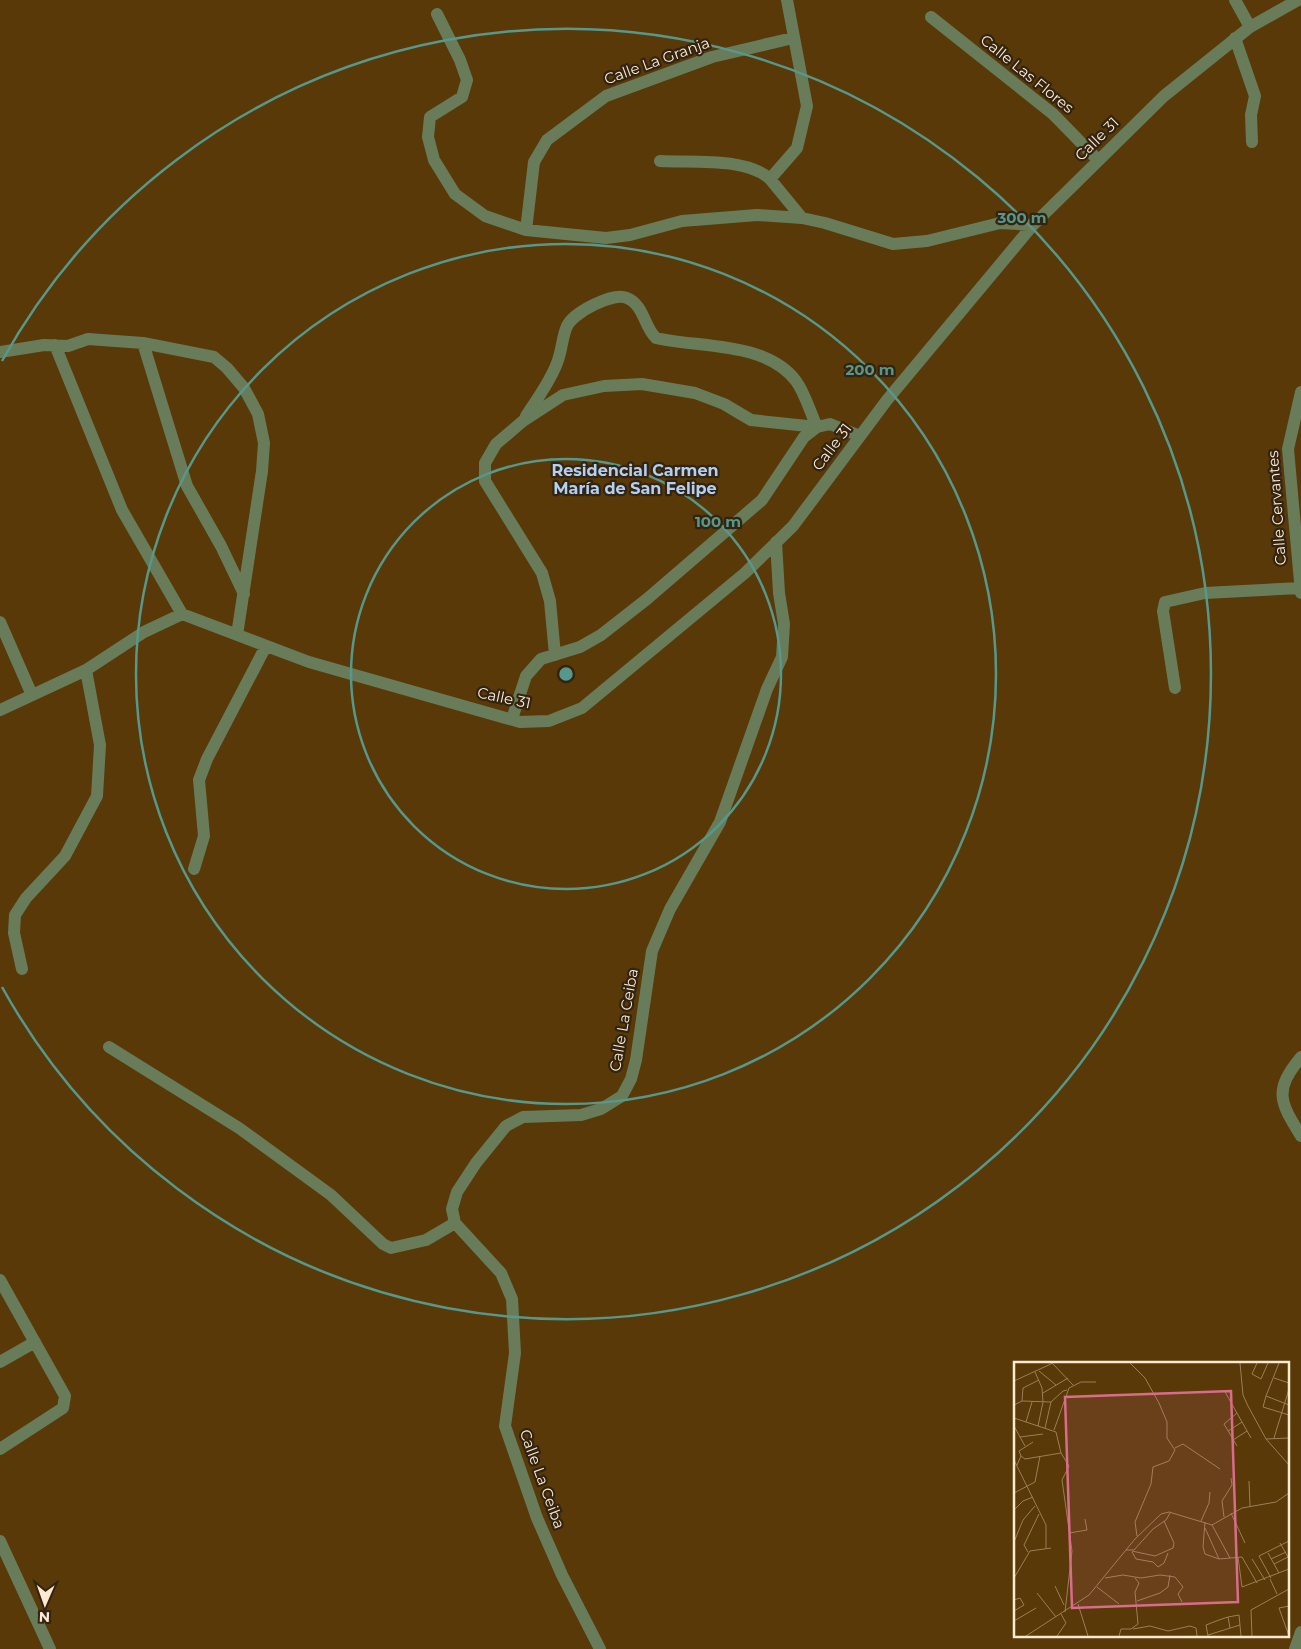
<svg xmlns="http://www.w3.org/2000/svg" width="1301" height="1649" viewBox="0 0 1301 1649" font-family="Montserrat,sans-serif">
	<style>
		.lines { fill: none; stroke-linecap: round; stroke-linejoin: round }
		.minor { stroke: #687c5a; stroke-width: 12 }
		.ring { fill: none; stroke: #56988c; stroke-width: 2.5 }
		.labels { text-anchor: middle; stroke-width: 4.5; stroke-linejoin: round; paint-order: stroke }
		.street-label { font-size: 15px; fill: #fce9d2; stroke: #322411 }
		.neighbourhood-label { font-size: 16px; font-weight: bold; fill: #b1d0f3; stroke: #322411 }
		.inset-road { fill: none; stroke: #9a7f58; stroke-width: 1 }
		.view { fill: #d96c8b; fill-opacity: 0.15; stroke: #d96c8b; stroke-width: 2.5 }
		.inset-edge { fill: none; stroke: #fce9d2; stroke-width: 2.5 }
		.centre { fill: #56988c; stroke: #322411; stroke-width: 2.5 }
		.ring-label { font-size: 15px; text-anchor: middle; font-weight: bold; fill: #56988c; stroke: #322411; stroke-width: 4.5; stroke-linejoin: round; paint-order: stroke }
	</style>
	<rect width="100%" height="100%" fill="#583907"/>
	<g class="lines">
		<path class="minor" d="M787 0 807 106 797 148 770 179 802 218
			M1235 0 1250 27
			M437 14 460 60 467 80 462 97 430 117 428 137 434 160 455 194 485 216 526 230 606 238 630 235 682 221 757 215 802 218 825 223 893 244 927 241 1000 223 1033 225
			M931 17 1053 114 1098 160
			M1235 38 1255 96 1251 115 1252 142
			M660 161C692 163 746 157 770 179
			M526 230 534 162 547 140 606 96 712 57 793 38
			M143 343 187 486 221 546 244 594
			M55 345 122 510 182 614
			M0 352 44 345 68 346 88 339 143 343 214 357 227 368 244 388 258 414 264 443 262 471 237 635
			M1301 392 1288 449 1301 593
			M526 416C537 399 550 382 557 363 562 351 562 337 567 326 574 312 613 292 627 298 644 305 644 327 656 338 699 348 766 341 796 381 805 393 810 412 817 427
			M0 622 32 695
			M555 655 550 601 542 573 485 481V463L496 444 523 421 563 395 604 386 642 384 695 393 724 404 751 420 817 427
			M1175 688 1163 611 1165 602 1205 593 1300 588
			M0 710 86 670 144 632 182 614 309 662 520 722 549 721 582 708 745 573 793 526 887 400 1033 225 1164 96 1250 27 1298 0
			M512 719 526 676 541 659 580 647 601 635 647 599 762 500 804 437 817 427 830 424 860 436
			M194 869 204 836 199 780 207 759 266 646
			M22 969 14 933 15 915 26 898 65 856 97 796 100 745 86 670
			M109 1047 239 1128 331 1195 383 1244 391 1248 426 1240 455 1223
			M1301 1057C1273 1091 1280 1102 1301 1136
			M0 1280 65 1396 63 1408 0 1449
			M0 1362 35 1342
			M0 1541 50 1649
			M600 1649 562 1575 537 1518 505 1426 515 1353 512 1299 501 1273 455 1223 452 1209 457 1192 476 1163 506 1126 523 1117 581 1115 601 1109 622 1096 631 1079 636 1060 652 951 670 909 720 822 767 689 782 657 784 624 779 593 776 542
			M1295 1649 1301 1632"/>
	</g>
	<g class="ring">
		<circle cx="566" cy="674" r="215"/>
		<circle cx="566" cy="674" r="430"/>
		<path d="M2 361A645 645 0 1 1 2 987"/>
	</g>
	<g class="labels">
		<g class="street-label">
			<text transform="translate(657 61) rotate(-20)" y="5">Calle La Granja</text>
			<text transform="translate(1027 74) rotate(39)" y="5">Calle Las Flores</text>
			<text transform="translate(1097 139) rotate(-45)" y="5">Calle 31</text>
			<text transform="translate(832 447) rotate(-53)" y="5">Calle 31</text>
			<text transform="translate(1277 508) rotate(-94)" y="5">Calle Cervantes</text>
			<text transform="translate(504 698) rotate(12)" y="5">Calle 31</text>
			<text transform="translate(624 1020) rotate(-80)" y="5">Calle La Ceiba</text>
			<text transform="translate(542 1479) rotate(70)" y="5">Calle La Ceiba</text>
		</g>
		<g class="neighbourhood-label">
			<text x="635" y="476">Residencial Carmen<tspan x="635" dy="18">María de San Felipe</tspan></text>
		</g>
	</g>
	<g transform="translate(1014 1362)">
		<rect width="275" height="275" fill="#583907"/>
		<path class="inset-road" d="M116 1 131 16 145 41 153 60V76L161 88 155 99 139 105 137 122 121 160 123 174M226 1 229 33 234 44 252 77 275 103M243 1 238 12 247 17 254 1M265 1 252 34 275 43M39 2 59 23M25 9 42 23M21 10 28 26 29 40 24 64M260 16 275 21M0 19 39 1M210 28 237 76M29 31 54 16M252 34 249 45 275 53M8 39 9 26 25 18M0 43 8 39 37 40M223 51 210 62 223 84M0 56 42 70 47 91 55 104 48 118 58 189 51 250M12 60 18 40M0 64 11 84M31 66 37 40 49 29 53 28M40 68 55 26 67 20H82M214 69 228 60M6 75 29 72M260 76 275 27M252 77 275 76M219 78 233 69M161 86 169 82 206 107M7 94 11 97 47 91M0 98 32 163V186M3 103 7 94 5 89 19 80M235 119 236 144M0 131 21 120 26 94M0 148 9 139 19 135M217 151 231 181M210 155 208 139 218 123 217 116M187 159 195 141 196 130M191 160 189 185 191 192 205 197 228 195 243 221M198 163 216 196M191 166 205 197M55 171 73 168 71 157M0 180 9 158 21 144M112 188H120L139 167 152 158 156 151M118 189 141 194 159 186 160 181 150 159M14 190 10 183 25 152M118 190 122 197 139 200 144 205 150 201 154 191M254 191 265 211M224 195 228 225 275 207M238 197 251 218M257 197 272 190M260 202 274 195 266 181M0 216 16 189 37 186M91 216 109 213 127 216 146 213 161 215 169 225 164 232 168 240M257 216 245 194 275 179M256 217 263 232M41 224 50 243M83 225 105 242M23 231 42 255M0 238 6 236 10 243 0 249M123 239 146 231 154 225 156 213M64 242 74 274M214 255 225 253 227 274M0 259 22 246M119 267 136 264 154 269 176 264 182 266 183 274M194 273 226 263M12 274 75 233 121 177 147 152 155 150 198 163 228 146 262 140 275 131M43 274 52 261 47 252M105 274 107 267H117L124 262 121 230 125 221 121 216M194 274 192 263 205 258 214 255 216 266M238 274 237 248 275 227M275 274 265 246 275 244"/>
		<path class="view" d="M217 29 224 240 58 246 51 35Z"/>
		<rect width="275" height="275" class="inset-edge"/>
	</g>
	<circle cx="566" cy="674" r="8" class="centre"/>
	<g class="ring-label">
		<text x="1022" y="223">300 m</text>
		<text x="870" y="375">200 m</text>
		<text x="718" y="527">100 m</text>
	</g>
	<g transform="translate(45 1604) rotate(182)" stroke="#322411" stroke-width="4" paint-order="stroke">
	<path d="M0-4L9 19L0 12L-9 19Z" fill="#fce9d2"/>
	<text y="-8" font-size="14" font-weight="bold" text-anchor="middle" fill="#fce9d2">N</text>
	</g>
</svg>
